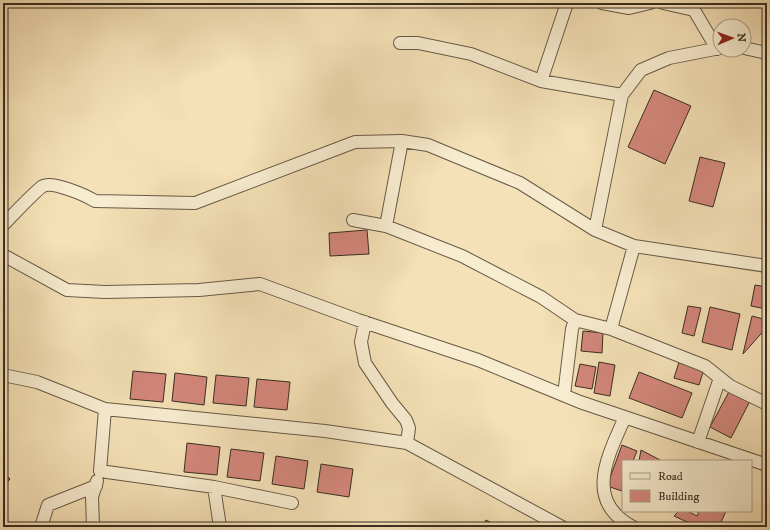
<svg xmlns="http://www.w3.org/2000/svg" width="770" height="530" viewBox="0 0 770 530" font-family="'IM FELL DW Pica',serif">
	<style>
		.building { fill: #d4877c; stroke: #382d21 }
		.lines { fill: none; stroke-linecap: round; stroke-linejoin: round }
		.minor-casing { stroke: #675a46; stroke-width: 14 }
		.minor { stroke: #f8ecd0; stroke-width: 12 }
	</style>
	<rect width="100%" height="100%" fill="#f5e1b7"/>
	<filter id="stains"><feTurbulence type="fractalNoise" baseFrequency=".005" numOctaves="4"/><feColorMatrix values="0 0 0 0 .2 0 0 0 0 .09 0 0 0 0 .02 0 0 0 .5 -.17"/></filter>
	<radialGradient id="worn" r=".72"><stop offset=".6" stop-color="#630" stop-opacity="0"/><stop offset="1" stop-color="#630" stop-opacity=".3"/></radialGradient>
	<path class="building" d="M654 90 691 106 665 164 628 147Z
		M700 157 725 163 713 207 689 201Z
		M367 230 369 254 330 256 329 233Z
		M755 285 767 287 766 309 751 306Z
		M688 306 701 308 694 336 682 333Z
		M710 307 740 314 732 350 702 342Z
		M752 316 767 320V327L743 354Z
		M583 331 603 333 602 353 581 351Z
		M599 362 615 365 610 396 594 393Z
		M679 362 704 369 699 385 674 378Z
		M580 364 596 367 592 389 575 386Z
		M133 371 166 374 163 402 130 399Z
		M639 372 692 393 682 418 629 398Z
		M175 373 207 377 204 405 172 401Z
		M216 375 249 378 246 406 213 403Z
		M257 379 290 382 287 410 254 407Z
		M731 388 751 399 731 438 710 427Z
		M187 443 220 447 217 475 184 472Z
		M622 445 637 451 633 461H623L622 491 607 486Z
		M231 449 264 453 260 481 227 477Z
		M641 450 662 461H639Z
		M276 456 308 461 304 489 272 484Z
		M321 464 353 469 349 497 317 492Z
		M3 472 10 479 3 487Z
		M679 511H687L697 516 699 511H726L719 527H698L674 516Z
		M486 520 499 527H482Z"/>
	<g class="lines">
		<g class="minor-casing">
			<path id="minor" d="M602 3 629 8 650 3
				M663 3 694 10 717 49
				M400 43H418L471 54 541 81 622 95 641 70 669 58 720 48
				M744 48 767 53
				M541 81 567 3
				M353 220 386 226 462 256 541 297 575 320 611 329 705 366 730 386 767 404
				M3 225C10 218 36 190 43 186 53 181 85 195 95 201L195 203 355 142 402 141 428 145 520 183 595 230 634 246
				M386 226 402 141
				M595 230 622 95
				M3 255 67 290 105 292 199 290 260 284 358 320 478 360 580 402 767 465
				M611 329 634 246 767 266
				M3 375 37 382 105 409
				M564 395 572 329 575 320
				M625 417C608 456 583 501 633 527
				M698 442 720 378
				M407 443 562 527
				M214 487 292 503
				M41 527 48 505 96 486
				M93 527 92 497 97 481
				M220 527 214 487 100 471 105 409 325 431 407 443 409 428 406 420 392 403 365 363 361 342 365 322"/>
		</g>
		<use href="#minor" class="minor"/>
	</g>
	<rect width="770" height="530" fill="none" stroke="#f5e1b7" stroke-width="16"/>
	<rect x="4" y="4" width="762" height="522" fill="none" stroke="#382d21" stroke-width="2"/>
	<rect x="8" y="8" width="754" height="514" fill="none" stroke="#382d21"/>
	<rect x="622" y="460" width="130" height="52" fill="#f8ecd0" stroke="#aba08a"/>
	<rect x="630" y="473" width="20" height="6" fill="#f8ecd0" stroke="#aba08a"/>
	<text x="658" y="480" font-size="12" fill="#382d21">Road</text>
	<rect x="630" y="490" width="20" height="12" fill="#d4877c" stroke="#aba08a"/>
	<text x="658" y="500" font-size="12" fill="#382d21">Building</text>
	<g transform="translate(732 38) rotate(88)"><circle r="19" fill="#f8ecd0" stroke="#aba08a"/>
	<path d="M0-3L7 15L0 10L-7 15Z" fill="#8f2418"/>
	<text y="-6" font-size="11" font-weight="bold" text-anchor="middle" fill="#382d21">N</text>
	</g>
	<rect width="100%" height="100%" filter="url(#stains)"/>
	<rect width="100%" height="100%" fill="url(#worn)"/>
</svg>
